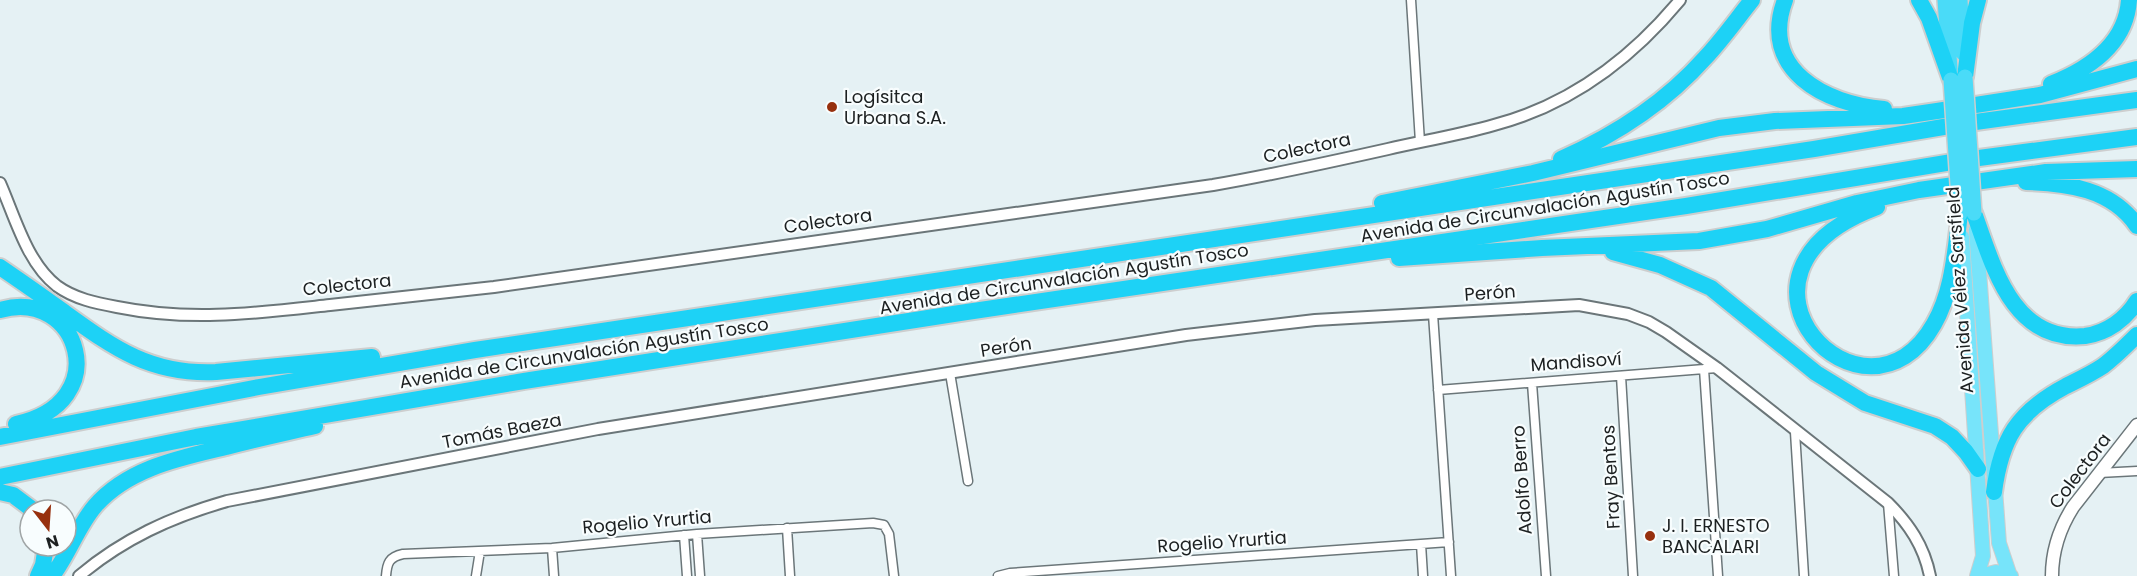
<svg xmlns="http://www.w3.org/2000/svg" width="2137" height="576" viewBox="0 0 2137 576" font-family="Poppins,sans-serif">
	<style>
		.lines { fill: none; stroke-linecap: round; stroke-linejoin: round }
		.minor-casing { stroke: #6b7679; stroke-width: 11 }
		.tertiary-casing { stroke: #6b7679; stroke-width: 14 }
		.secondary-casing { stroke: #6b7679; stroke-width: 15 }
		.primary-casing { stroke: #cdcece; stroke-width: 16 }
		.trunk-casing { stroke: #cdcece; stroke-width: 18 }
		.motorway-casing { stroke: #cdcece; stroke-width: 20 }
		.minor { stroke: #fff; stroke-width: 8 }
		.tertiary { stroke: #fff; stroke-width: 10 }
		.secondary { stroke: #fff; stroke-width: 12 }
		.primary { stroke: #77e4fa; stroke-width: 14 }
		.trunk { stroke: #4adbf8; stroke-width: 15 }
		.motorway { stroke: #1dd2f6; stroke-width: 16 }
		.trunk-bridge-casing { stroke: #cdcece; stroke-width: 18; stroke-linecap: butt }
		.trunk-bridge { stroke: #4adbf8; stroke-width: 15 }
		.poi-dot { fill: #97300e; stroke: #f8fdfe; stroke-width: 2 }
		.labels { text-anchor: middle; stroke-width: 4.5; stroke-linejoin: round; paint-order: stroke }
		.poi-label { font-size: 18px; fill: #1c2021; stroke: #f8fdfe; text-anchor: start }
		.street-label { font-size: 18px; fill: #1c2021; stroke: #f8fdfe }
	</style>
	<rect width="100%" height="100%" fill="#e5f1f4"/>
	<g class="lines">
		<g class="minor-casing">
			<path id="minor" d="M1411 0 1420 142
				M1433 314 1451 576
				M1704 369 1718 576
				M950 373 968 481
				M1621 376 1633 576
				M1532 383 1546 576
				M1438 390 1717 368
				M1795 432 1804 576
				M2099 473 2137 471
				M1888 503 1894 576
				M787 528 790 576
				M697 534 700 576
				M684 535 687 576
				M1421 544 1423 576
				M552 548 554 576
				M386 576C387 563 389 557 403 554L552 548 697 534 873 523 884 525 889 534 894 576
				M476 576 480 551
				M998 576 1010 573 1449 542"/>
		</g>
		<g class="tertiary-casing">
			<path id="tertiary" d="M0 183C15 217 27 263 57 286 75 299 96 303 117 307 191 322 257 313 330 305 385 299 439 293 494 287L1213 185C1272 175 1330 162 1388 149 1423 141 1459 135 1494 125 1570 105 1631 59 1680 0
				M79 576C123 539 171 517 227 501L598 429 1186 335 1315 320 1579 305 1628 314 1649 322 1666 332 1717 368 1888 503C1909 524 1924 546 1930 576"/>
		</g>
		<g class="secondary-casing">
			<path id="secondary" d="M2052 576C2052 550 2059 529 2073 507L2137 425"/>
		</g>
		<g class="primary-casing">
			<path id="primary" d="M1976 230 1999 543 2010 576
				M1962 237 1983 556 1977 576
				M1981 576 1996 572 2011 576"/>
		</g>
		<g class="trunk-casing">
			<path id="trunk" d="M1945 0 1950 69
				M1960 0 1963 53"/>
		</g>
		<g class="motorway-casing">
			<path id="motorway" d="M1785 0C1759 70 1825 104 1884 109
				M1919 0 1929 18 1951 80
				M1965 77 1972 23 1978 0
				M2051 84C2089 69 2126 44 2129 0
				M1561 159C1615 135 1666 102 1705 58 1722 40 1736 20 1752 0
				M2026 182C2067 183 2112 189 2137 226
				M1382 203 1533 173 1719 128 1775 121 1903 116 1937 111 2040 95 2137 69
				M1877 207C1698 274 1866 445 1934 324 1953 291 1955 251 1960 214
				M1974 213C1993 265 2012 343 2085 336 2107 333 2126 319 2137 301
				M1613 252 1660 265 1711 288 1816 373 1865 403 1935 426 1952 437 1966 452 1978 469
				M1399 258 1542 248 1699 241 1767 229 1857 203 1919 190 2046 172 2137 169
				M0 267C19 280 38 293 57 307 110 345 147 375 216 372L372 357
				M0 310C79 287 116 403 16 424
				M0 437 259 387 475 350 1814 149 1961 124 2137 100
				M0 477 196 437 524 381 960 313 1686 206 1964 160 2137 137
				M0 492 13 495 33 510
				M1994 492C2001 439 2017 412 2066 386 2078 380 2091 374 2103 366 2115 357 2126 346 2137 335
				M38 576 43 565 46 546
				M52 576C69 554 77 527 95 506 128 468 180 458 226 447 256 439 285 433 315 426"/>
		</g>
		<use href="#minor" class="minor"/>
		<use href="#tertiary" class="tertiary"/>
		<use href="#secondary" class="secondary"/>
		<use href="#primary" class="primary"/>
		<use href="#trunk" class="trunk"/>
		<use href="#motorway" class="motorway"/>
		<g class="trunk-bridge-casing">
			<path id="trunk-bridge" d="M1965 77 1974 213
				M1951 80 1960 214"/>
		</g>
		<use href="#trunk-bridge" class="trunk-bridge"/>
	</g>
	<g class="poi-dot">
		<circle cx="832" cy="107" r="6"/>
		<circle cx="1650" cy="536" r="6"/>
	</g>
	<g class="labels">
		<g class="poi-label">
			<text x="844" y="103">Logísitca<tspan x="844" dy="21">Urbana S.A.</tspan></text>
			<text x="1662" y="532">J. I. ERNESTO<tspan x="1662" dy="21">BANCALARI</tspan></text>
		</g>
		<g class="street-label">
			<text transform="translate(1307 148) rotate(-12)" y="6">Colectora</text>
			<text transform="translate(1545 207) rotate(-9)" y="6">Avenida de Circunvalación Agustín Tosco</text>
			<text transform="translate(828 221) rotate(-8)" y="6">Colectora</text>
			<text transform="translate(1064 279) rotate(-9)" y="6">Avenida de Circunvalación Agustín Tosco</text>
			<text transform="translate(347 285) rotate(-6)" y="6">Colectora</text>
			<text transform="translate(1960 290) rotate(-94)" y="6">Avenida Vélez Sarsfield</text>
			<text transform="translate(1490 293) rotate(-4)" y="6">Perón</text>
			<text transform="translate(1006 347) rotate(-9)" y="6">Perón</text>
			<text transform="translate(584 353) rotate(-9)" y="6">Avenida de Circunvalación Agustín Tosco</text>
			<text transform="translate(1576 362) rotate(-4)" y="6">Mandisoví</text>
			<text transform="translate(502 431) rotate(-11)" y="6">Tomás Baeza</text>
			<text transform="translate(2080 471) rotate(-53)" y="6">Colectora</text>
			<text transform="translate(1611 477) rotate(-93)" y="6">Fray Bentos</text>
			<text transform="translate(1522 480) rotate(-94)" y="6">Adolfo Berro</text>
			<text transform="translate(647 522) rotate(-5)" y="6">Rogelio Yrurtia</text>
			<text transform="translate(1222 542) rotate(-4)" y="6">Rogelio Yrurtia</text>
		</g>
	</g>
	<g transform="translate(48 528) rotate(163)"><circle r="28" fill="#f8fdfe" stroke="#a0a5a6" stroke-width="1.5"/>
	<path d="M0-4.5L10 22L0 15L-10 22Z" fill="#97300e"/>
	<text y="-9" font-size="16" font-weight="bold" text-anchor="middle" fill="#1c2021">N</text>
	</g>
</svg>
